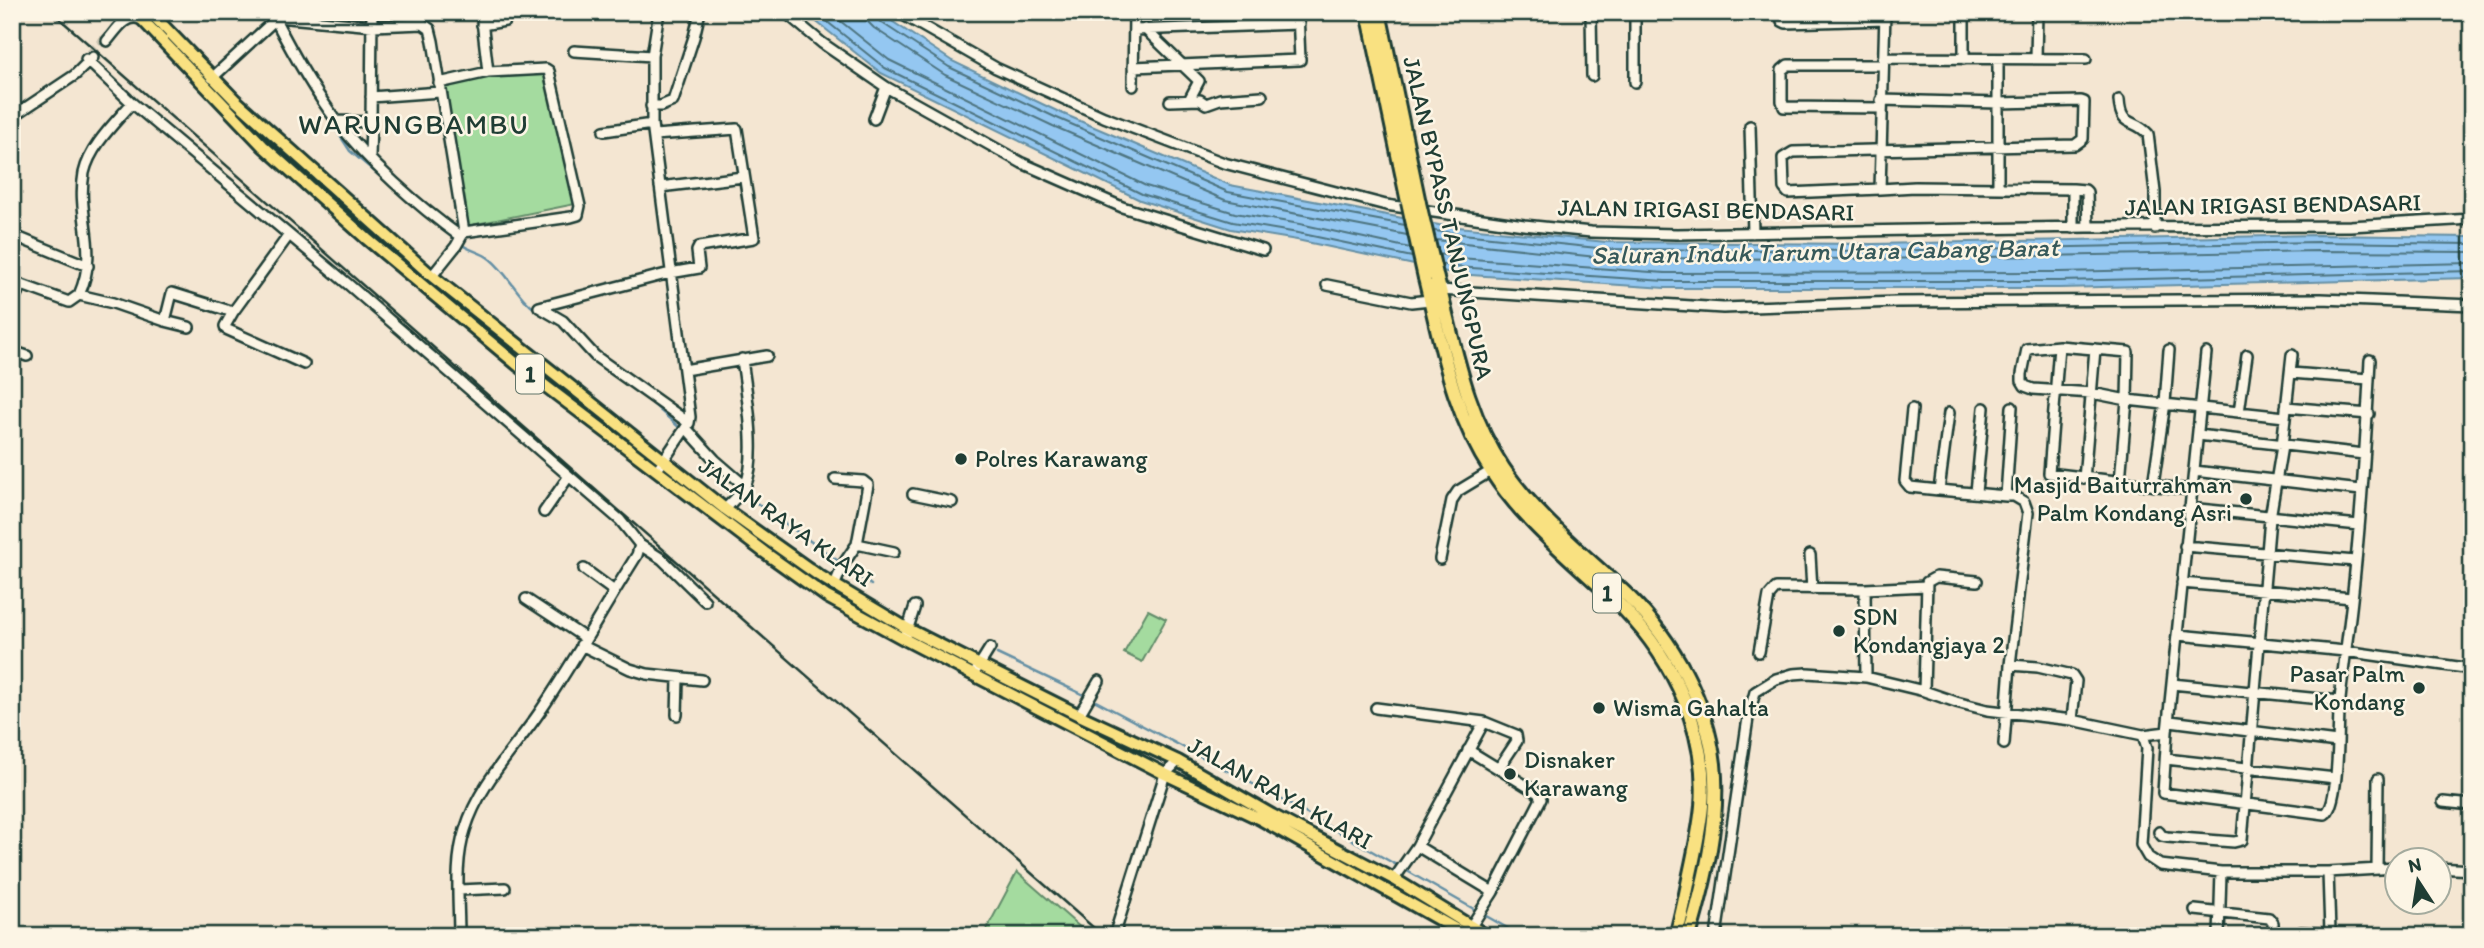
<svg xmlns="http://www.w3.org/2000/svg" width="2484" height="948" viewBox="0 0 2484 948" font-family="Itim,sans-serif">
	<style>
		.green { fill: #a4db9f; stroke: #628c6a; stroke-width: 2 }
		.water { fill: #94c7f1; stroke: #6590a5; stroke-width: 2 }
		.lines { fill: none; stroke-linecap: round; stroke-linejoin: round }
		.shore { stroke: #4e7480; stroke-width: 2 }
		.stream { stroke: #6590a5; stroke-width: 2.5 }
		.minor-tunnel { stroke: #c9c4b2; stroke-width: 9; stroke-dasharray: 9 4.5; stroke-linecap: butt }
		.minor-casing { stroke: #1f3d34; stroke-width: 14 }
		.major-casing { stroke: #1f3d34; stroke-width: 16 }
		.highway-casing { stroke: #1f3d34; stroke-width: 18 }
		.minor { stroke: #fcf5e5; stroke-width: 9 }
		.major { stroke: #f9e181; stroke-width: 10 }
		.highway { stroke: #f9e181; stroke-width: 12 }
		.rail { stroke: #1f3d34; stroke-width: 2.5 }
		.highway-bridge-casing { stroke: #1f3d34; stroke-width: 18; stroke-linecap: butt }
		.highway-bridge { stroke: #f9e181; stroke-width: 12 }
		.poi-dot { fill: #1f3d34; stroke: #fcf5e5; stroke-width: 2.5 }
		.labels { text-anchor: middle; stroke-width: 5; stroke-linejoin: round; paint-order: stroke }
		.shield { fill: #fcf5e5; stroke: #617469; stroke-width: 2 }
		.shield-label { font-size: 23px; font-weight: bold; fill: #1f3d34 }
		.street-label { font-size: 24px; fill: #1f3d34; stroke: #fcf5e5 }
		.poi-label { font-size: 24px; fill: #1f3d34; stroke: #fcf5e5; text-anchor: start }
		.water-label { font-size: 26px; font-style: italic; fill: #36595a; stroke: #fcf5e5 }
		.quarter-label { font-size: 28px; letter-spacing: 2px; fill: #1f3d34; stroke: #fcf5e5 }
	</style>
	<rect width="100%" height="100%" fill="#f4e6d2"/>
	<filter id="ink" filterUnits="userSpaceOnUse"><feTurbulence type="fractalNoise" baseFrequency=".0143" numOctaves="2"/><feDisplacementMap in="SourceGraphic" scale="14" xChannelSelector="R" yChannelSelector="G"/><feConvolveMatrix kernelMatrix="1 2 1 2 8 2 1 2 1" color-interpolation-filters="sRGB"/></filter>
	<g filter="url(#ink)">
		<path class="green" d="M546 69 575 204 467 226 439 83 488 72Z
			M1148 610 1166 619 1142 662 1124 653Z
			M1017 872 1090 936H983Z"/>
		<path class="water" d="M804 12H878L952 61 1059 112 1230 185 1439 225 1606 242 1873 244 2318 235 2472 237V278L2060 288H1665L1456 274 1297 240 1231 229 1140 200 881 73Z"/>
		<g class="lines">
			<path class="shore" d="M815 12 885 68 1142 194 1233 222 1298 233 1412 257
				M829 12 889 60 1146 186 1235 213 1300 224 1410 248
				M867 12 868 22 874 28 945 75 1053 126 1225 200 1407 235
				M876 12 879 21 949 67 1057 118 1228 192 1405 225
				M1434 231 1607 249 1873 251 2318 242 2472 244
				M1436 240 1606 258 1873 259 2318 251 2472 252
				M1439 254 1459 258 1665 273 2060 272 2472 263
				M1441 264 1457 267 1665 281H2060L2472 271"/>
			<path class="stream" d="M264 12 271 21
				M85 18 93 12
				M326 114 350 151 394 188
				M461 244C470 251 482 252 490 259 509 274 518 299 539 312
				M644 396 681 429
				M725 474 740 489
				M744 494 841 563
				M846 567 871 585
				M997 654 1086 696
				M1092 699 1268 792 1509 929"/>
			<path class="minor-tunnel" d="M90 54 104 39"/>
			<g class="minor-casing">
				<path id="minor" d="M481 12 488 72
					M785 12 822 43 886 87 1022 163 1122 207 1263 250
					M898 12 996 68 1104 117 1224 163 1386 205 1524 225 1591 232 1677 234 2088 227 2350 226 2472 219
					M1591 12 1592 76
					M1635 12V82
					M1781 12 1782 21 1786 23 1885 20
					M1885 12 1880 189 1915 187 2073 189
					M2437 15 2472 13
					M275 19C293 54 312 88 336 120 368 162 418 206 461 237
					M482 25 505 21
					M1145 29 1199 81 1189 100
					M1134 30 1299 24
					M107 41C116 31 125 13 140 19
					M574 51 652 56
					M1883 58 2086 59
					M86 59 132 103 349 285 569 476 620 520 640 545 637 555C604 607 574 662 539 713 513 751 479 784 465 830 454 863 459 901 459 936
					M1964 59V12
					M2036 59 2037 12
					M1998 60V187
					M1133 67 1300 60 1298 12
					M212 78 278 17 373 26 423 24 430 29 433 41 464 232 456 246 432 276
					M439 83 488 72 546 69 549 71 580 206 578 215 571 217 464 232
					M1133 86 1134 12
					M371 97 440 92
					M2119 100C2121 129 2133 117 2148 134L2155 192V228
					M1170 101 1200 100 1206 104 1220 99 1262 96
					M651 106H661L673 101 694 37 700 12
					M1881 108 1784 107 1782 101V70L1788 65H1882
					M12 117 75 75 93 57
					M874 119 886 87
					M337 121 371 122 372 12
					M1750 126 1753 233
					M604 131 652 124
					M654 135 737 129 754 238 699 247 697 251 699 268 670 273 539 307 563 321 595 356 689 423
					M370 157 371 122
					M660 187 743 177
					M1880 189 1788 193 1784 188 1783 158 1793 152 2075 145 2083 139 2084 102 2081 101 1998 103 1881 100
					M2073 228V189L2085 190 2087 192 2088 227
					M12 235 88 266
					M1327 285 1411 302 1430 300
					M1440 290 1723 308 1897 302 2321 299 2472 305
					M79 295 113 303 165 321
					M12 301 22 285 69 302 79 295C100 248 76 217 84 173 90 146 115 123 132 103
					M233 312 289 235
					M189 327 165 321 172 293 233 312 225 326 226 329 304 364
					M2059 346 2049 473 2191 490
					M12 351 27 356
					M2206 353 2167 732 2163 793 2325 814C2339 806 2338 730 2339 711 2342 674 2348 637 2352 600 2361 520 2366 440 2370 360
					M684 370 767 356
					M2291 373 2369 379
					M2286 407 2369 414
					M1912 409 1905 481 1910 487 1939 490
					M2239 412 2247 355
					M1949 413 1939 490 2006 496
					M686 428 715 460 745 486
					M2198 435 2364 454
					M657 470 689 423 690 417 652 124V56L659 12
					M2194 471 2361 490
					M2084 479 2095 349
					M2120 481 2127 400 2128 352 2059 346 2027 349 2022 374V381L2025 386 2033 389 2092 393 2127 400 2285 417
					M2153 485 2165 403 2169 350
					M1976 492 1984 408
					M913 494 952 502
					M2189 508 2359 525
					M725 509C732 502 742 493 746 484 758 454 746 391 742 359
					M544 512 569 476
					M857 544 894 552
					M640 545 662 559 705 601
					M2185 546 2355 561
					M1810 555 1812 589
					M1440 559 1452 500 1458 491 1491 471
					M584 569 614 591
					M2182 583 2352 598
					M834 586 844 563 857 544 868 485 863 481 835 479
					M1865 589 1866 677
					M526 599 585 638
					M906 634 915 606
					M2178 635 2345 651 2472 669
					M581 645 630 669 647 674 702 680
					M1759 652 1769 596 1776 588 1865 589 1926 586
					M2010 665 2038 667 2072 675 2076 681 2072 720
					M977 669 990 648
					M2172 684 2340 701
					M1924 691 1927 582 1936 577 1977 581
					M1376 708 1484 722 1516 735 1517 741 1499 768
					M677 715 678 679
					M1079 715 1099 681
					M2170 721 2337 742
					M2143 735 2167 732
					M2004 744 2010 665 2028 513 2024 502 2014 496H2006L2012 407
					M2166 759 2335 778
					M2443 802 2472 805
					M2159 832 2162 836 2167 837 2234 842 2242 840 2270 518 2282 446 2292 355
					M1417 846 1493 892
					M2438 868 2472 870
					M2377 869 2378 779
					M1394 879 1417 846 1484 722
					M459 890 505 888
					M2195 910 2269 918 2273 923V936
					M1468 931 1493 892 1541 799 1538 793 1468 750
					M2301 932 2327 934 2330 932 2328 872
					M1114 936 1165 774 1178 761
					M1716 936 1748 718 1755 692 1776 679 1793 674 1807 673 1866 677 1924 691 1956 702 1987 710 2072 720 2143 735 2147 748 2141 845 2148 857 2160 865 2221 872H2328L2396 868
					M2219 936 2221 872"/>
			</g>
			<g class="major-casing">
				<path id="major" d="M135 12 263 146 367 239 519 366 764 552 827 597 904 639 1165 774 1260 819 1468 936
					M150 12 235 100 432 276 725 509 818 575 908 629 1079 715 1178 761 1272 815 1394 879 1487 936"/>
			</g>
			<g class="highway-casing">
				<path id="highway" d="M1368 12 1408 202
					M1379 12 1419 203
					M1425 278C1442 346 1452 412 1492 472 1526 525 1580 565 1624 609 1674 661 1708 732 1702 806 1700 828 1695 851 1690 874 1686 894 1682 915 1676 936
					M1437 279C1455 345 1464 409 1503 468 1536 517 1586 556 1629 597 1673 640 1707 702 1714 764 1720 820 1705 882 1689 936"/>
			</g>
			<use href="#minor" class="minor"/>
			<use href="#major" class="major"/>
			<use href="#highway" class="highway"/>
			<path class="rail" d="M52 12 1103 936"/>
			<g class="highway-bridge-casing">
				<path id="highway-bridge" d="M1408 202 1425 278
					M1419 203 1437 279"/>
			</g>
			<use href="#highway-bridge" class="highway-bridge"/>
		</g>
	</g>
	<g class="poi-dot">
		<circle cx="961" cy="459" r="7"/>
		<circle cx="2246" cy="499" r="7"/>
		<circle cx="1839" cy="631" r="7"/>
		<circle cx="2419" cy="688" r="7"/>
		<circle cx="1599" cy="708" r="7"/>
		<circle cx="1510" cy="774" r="7"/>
	</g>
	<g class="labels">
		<g class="shield">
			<rect x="516" y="354.5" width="28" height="39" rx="5"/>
			<rect x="1593" y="573.5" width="28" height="39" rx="5"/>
		</g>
		<g class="shield-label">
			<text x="530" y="382">1</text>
			<text x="1607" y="601">1</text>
		</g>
		<g class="street-label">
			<text transform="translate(2273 205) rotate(-1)" y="8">JALAN IRIGASI BENDASARI</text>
			<text transform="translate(1706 210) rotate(1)" y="8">JALAN IRIGASI BENDASARI</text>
			<text transform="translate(1448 218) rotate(77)" y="8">JALAN BYPASS TANJUNGPURA</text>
			<text transform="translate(786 522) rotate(35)" y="8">JALAN RAYA KLARI</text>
			<text transform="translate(1280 793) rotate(29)" y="8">JALAN RAYA KLARI</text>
		</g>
		<g class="poi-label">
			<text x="975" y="467">Polres Karawang</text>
			<text x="2232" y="493" text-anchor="end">Masjid Baiturrahman<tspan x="2232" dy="28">Palm Kondang Asri</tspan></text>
			<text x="1853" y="625">SDN<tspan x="1853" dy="28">Kondangjaya 2</tspan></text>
			<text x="2405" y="682" text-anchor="end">Pasar Palm<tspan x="2405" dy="28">Kondang</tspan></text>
			<text x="1613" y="716">Wisma Gahalta</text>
			<text x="1524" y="768">Disnaker<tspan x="1524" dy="28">Karawang</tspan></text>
		</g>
		<g class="water-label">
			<text transform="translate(1825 251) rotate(-1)" y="9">Saluran Induk Tarum Utara Cabang Barat</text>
		</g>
		<g class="quarter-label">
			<text x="414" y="134">WARUNGBAMBU</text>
		</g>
	</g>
	<rect width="2484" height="948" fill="none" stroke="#fcf5e5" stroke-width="42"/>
	<rect x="21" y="21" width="2442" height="906" fill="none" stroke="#1f3d34" stroke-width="2.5" filter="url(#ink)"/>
	<g transform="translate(2418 881) rotate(348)"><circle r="33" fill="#fcf5e5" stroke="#a4ab9e" stroke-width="2"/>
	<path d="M0-5L12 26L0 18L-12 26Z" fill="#1f3d34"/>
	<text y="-10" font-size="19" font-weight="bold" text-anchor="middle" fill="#1f3d34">N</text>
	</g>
</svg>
